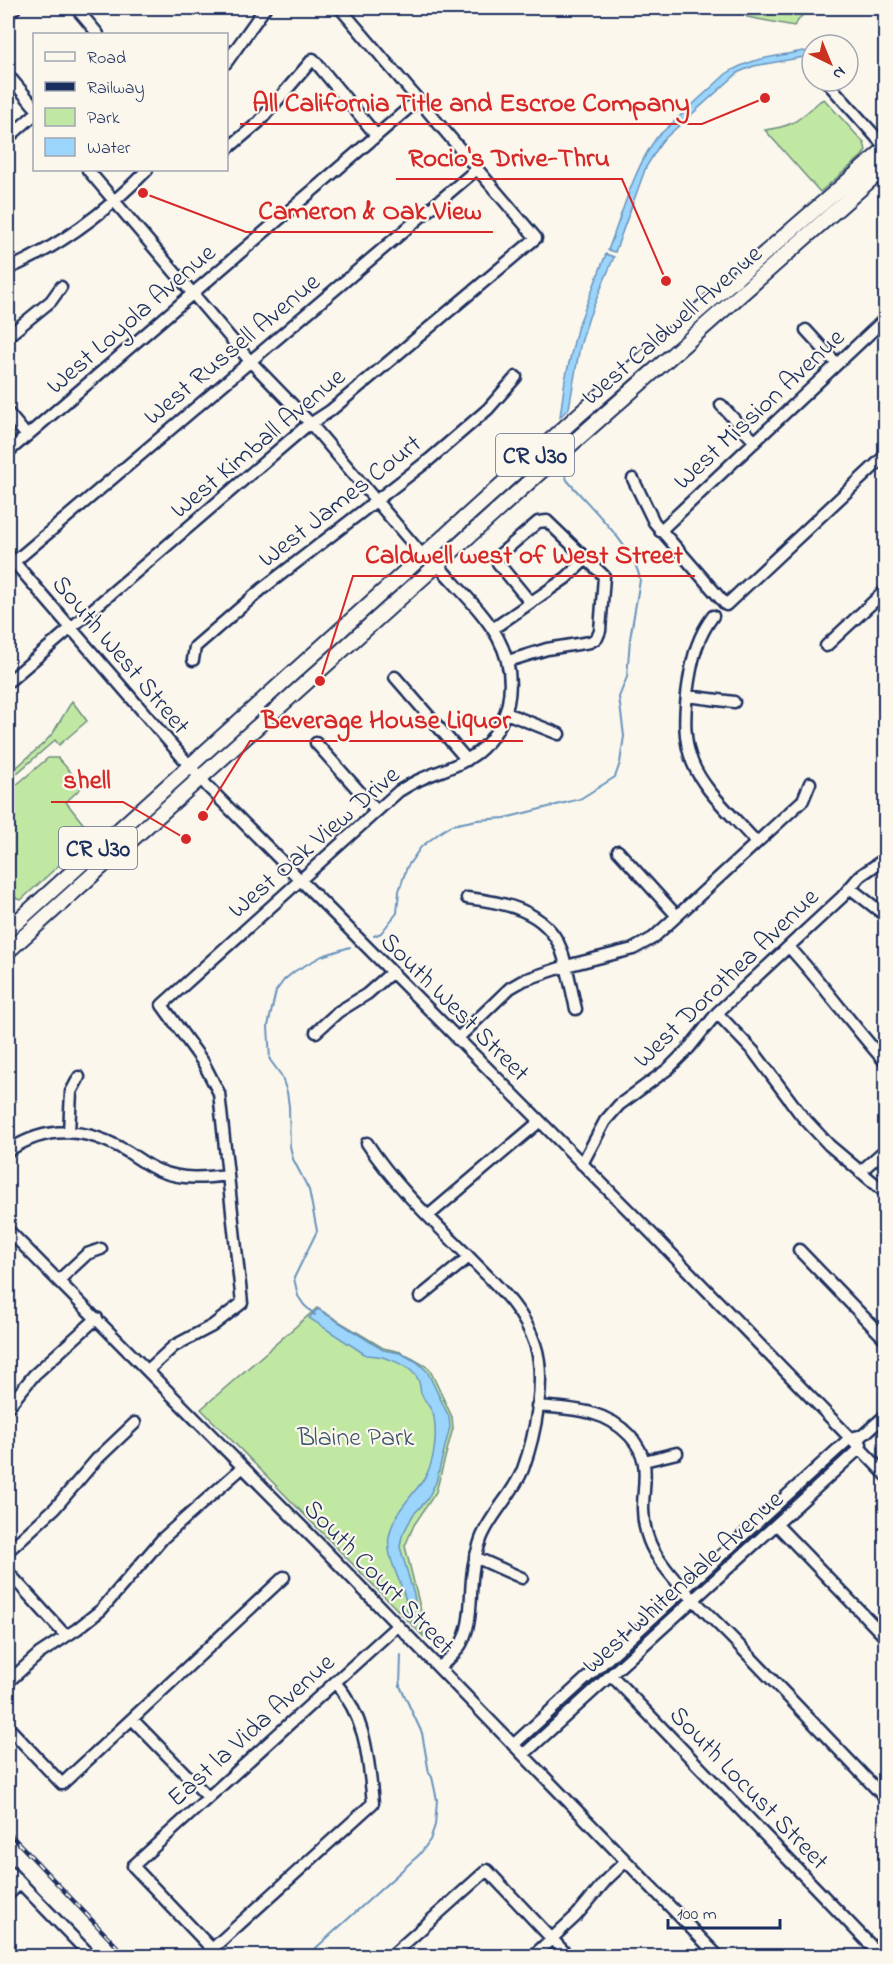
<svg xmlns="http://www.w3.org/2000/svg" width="893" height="1964" viewBox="0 0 893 1964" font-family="'Indie Flower',sans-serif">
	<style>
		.green { fill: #c1e8a3; stroke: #6e8c80; stroke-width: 1.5 }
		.water { fill: #9cd5fc; stroke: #6893bd; stroke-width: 1.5 }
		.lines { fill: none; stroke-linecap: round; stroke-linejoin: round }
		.stream { stroke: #6893bd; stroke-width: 2 }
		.minor-casing { stroke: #1b2f5e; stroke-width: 15 }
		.major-casing { stroke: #1b2f5e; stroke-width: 18 }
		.minor { stroke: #fbf7ec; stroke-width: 10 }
		.major { stroke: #fbf7ec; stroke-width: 14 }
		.rail-casing { stroke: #1b2f5e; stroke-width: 4.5 }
		.rail { stroke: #fbf7ec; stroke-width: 2; stroke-dasharray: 7; stroke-linecap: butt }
		.labels { text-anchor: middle; stroke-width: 4.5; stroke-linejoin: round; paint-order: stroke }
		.shield { fill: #fbf7ec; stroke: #5e6b89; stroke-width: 1.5 }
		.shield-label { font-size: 24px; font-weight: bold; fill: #1b2f5e }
		.street-label { font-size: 26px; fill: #1b2f5e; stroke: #fbf7ec }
		.park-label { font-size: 26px; fill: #3c546c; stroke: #fbf7ec }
		.leader { fill: none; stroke: #d62828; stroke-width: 2 }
		.callout-dot { fill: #d62828; stroke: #fbf7ec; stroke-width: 2 }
		.callout-label { font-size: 27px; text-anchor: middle; font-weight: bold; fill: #d62828; stroke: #fbf7ec; stroke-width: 4.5; stroke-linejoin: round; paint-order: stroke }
	</style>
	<rect width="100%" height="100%" fill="#fbf7ec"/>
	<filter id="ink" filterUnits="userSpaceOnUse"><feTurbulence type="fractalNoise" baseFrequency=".0167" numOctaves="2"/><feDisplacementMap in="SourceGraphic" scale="12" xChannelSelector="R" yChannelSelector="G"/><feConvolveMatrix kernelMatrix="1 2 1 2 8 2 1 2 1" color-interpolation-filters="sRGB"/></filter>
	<g filter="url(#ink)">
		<path class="green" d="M739 8H808L794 26 747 17Z
			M824 99 864 143 866 150 862 156 820 192 765 130C795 126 798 120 820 101Z
			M72 701 87 721 59 745 55 740 8 781V775L45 742 53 733Z
			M48 758H58L83 786 66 802 92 835 21 900 17 899 8 889V792Z
			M317 1308 383 1348 401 1352 429 1368 452 1417 453 1428 436 1492 414 1525 405 1546 421 1611 423 1636 201 1409Z"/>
		<path class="water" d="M812 49V55L810 56 754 66 739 72 662 141 646 167 615 252 608 250C623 212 633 170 657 137L726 74C750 58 775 57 803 51L807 52Z
			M606 254 614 257 589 317 580 346 569 408 560 417 565 380 577 329Z
			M318 1309 383 1350 400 1353 417 1362 427 1371 449 1417 450 1427 436 1482 427 1500 413 1515 402 1536 400 1547 414 1595 418 1617 417 1626 407 1616C409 1589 385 1563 389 1537 394 1511 410 1499 424 1479 435 1461 437 1437 434 1417 432 1407 424 1402 421 1393 420 1389 420 1383 418 1379 410 1364 382 1355 366 1355L309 1318Z"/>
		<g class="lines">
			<path class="stream" d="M374 936 381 933 397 913 399 891 407 867 421 847 442 831 452 825 477 820 505 818 580 799 615 777 620 763 624 736 619 697 627 677 630 639 640 580C636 549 588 505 567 480L563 468
				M315 1315 304 1305 298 1296 294 1278 317 1231 309 1190 293 1159 290 1146 289 1106 287 1092 281 1075 270 1060 268 1026 276 991 284 980 295 971 322 956 350 947
				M307 1956 420 1854 430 1840 435 1825 437 1800 432 1777 429 1773 422 1733 400 1686 401 1655"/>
			<g class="minor-casing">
				<path id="minor" d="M76 8 98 34
					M8 15 15 8
					M226 63 265 8
					M8 75 34 106
					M826 81 886 148
					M8 138 34 115
					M226 150 258 123 313 59 376 135
					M88 170 250 361 311 424 423 556
					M8 269C60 246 107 211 147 170
					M806 330 837 364
					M8 336 51 301 61 287
					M721 405 755 442
					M8 413 27 436
					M8 452 418 100
					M633 479 654 522 726 605 886 455
					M660 531 886 318
					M8 555 208 787 660 1242 886 1475
					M14 562 477 169
					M713 616C698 636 693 656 689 680 675 769 701 781 756 842
					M494 628 566 578 587 558
					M826 646 886 590
					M193 660 195 647 262 589 430 459 488 409 516 377
					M508 661 547 649 590 642 597 638 600 631 604 576 547 521 538 522 497 557 498 563 530 602
					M395 677 467 760
					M8 682 304 428 330 411 536 238 340 8
					M687 696 734 702
					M506 713 559 734
					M316 743 376 810
					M618 851 677 916
					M850 888 886 916
					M467 898C503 902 546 910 561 949 568 968 571 989 576 1009
					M789 947C823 984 852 1025 886 1063
					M717 1013 754 1052 801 1115 829 1145 886 1193
					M316 1032 338 1012 367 994 391 973
					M457 1039 510 988 524 980 566 966 633 949 653 938 803 800 810 783
					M69 1132 71 1092 79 1077
					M367 1143C395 1186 434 1222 470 1258 496 1285 523 1308 535 1344 547 1378 535 1436 523 1469 513 1495 491 1513 481 1539 478 1549 474 1559 473 1570 469 1596 474 1626 458 1649 453 1656 445 1662 439 1668
					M8 1151C49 1124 88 1128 128 1152 139 1159 149 1167 160 1171 183 1180 205 1178 228 1175
					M582 1164 605 1121 619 1105 668 1069 689 1048 717 1013 842 897 860 876 886 858
					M860 1172 886 1149
					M428 1216 539 1122
					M8 1230 318 1543 718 1956
					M799 1250 886 1340
					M59 1280 87 1254 101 1249
					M420 1297 469 1257
					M148 1370 174 1346 212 1326 242 1303 219 1093 203 1062 162 1005 399 791C406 787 412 783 419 780 438 771 460 766 477 753 492 741 504 722 508 703 520 641 474 607 437 564
					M537 1406C572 1409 605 1409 630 1436 652 1460 643 1481 643 1509 643 1525 648 1543 657 1556 677 1587 709 1614 734 1640 785 1693 835 1746 886 1799
					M8 1407 34 1375 97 1318
					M644 1461 677 1453
					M777 1525 886 1638
					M8 1551 55 1508 96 1460 135 1423
					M475 1557 522 1578
					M8 1572 66 1636
					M611 1675 881 1956
					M8 1682 39 1654 77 1629 101 1610 163 1538 243 1467
					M335 1682C367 1719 368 1757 373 1803L212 1949 133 1866 388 1634 397 1626
					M132 1719 208 1797
					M8 1727 62 1784 284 1577
					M513 1745 850 1438 863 1435 886 1415
					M523 1755 860 1448 861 1444
					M8 1870 91 1956
					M8 1895 20 1883
					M391 1956 487 1870 568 1956
					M533 1956 576 1916 607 1879 626 1861"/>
			</g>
			<g class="major-casing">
				<path id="major" d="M8 930 581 413 886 148
					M8 951 550 463 886 166"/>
			</g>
			<use href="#minor" class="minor"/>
			<use href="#major" class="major"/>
			<g class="rail-casing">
				<path id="rail" d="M8 1832 126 1956"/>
			</g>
			<use href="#rail" class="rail"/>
		</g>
	</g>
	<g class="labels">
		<g class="shield">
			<rect x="496" y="434" width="78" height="42" rx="4.5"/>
			<rect x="59" y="827" width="78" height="42" rx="4.5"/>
		</g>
		<g class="shield-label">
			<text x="535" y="463">CR J30</text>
			<text x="98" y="856">CR J30</text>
		</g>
		<g class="street-label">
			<text transform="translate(130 318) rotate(-41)" y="9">West Loyola Avenue</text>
			<text transform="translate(671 324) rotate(-41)" y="9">West Caldwell Avenue</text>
			<text transform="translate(231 348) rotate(-40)" y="9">West Russell Avenue</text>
			<text transform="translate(758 408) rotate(-43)" y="9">West Mission Avenue</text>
			<text transform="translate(257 442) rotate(-40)" y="9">West Kimball Avenue</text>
			<text transform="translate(339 500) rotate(-38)" y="9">West James Court</text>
			<text transform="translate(122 654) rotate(50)" y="9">South West Street</text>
			<text transform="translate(313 841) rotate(-41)" y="9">West Oak View Drive</text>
			<text transform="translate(725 977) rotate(-44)" y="9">West Dorothea Avenue</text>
			<text transform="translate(456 1006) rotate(45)" y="9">South West Street</text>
			<text transform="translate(380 1576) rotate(46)" y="9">South Court Street</text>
			<text transform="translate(682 1581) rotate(-42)" y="9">West Whitendale Avenue</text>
			<text transform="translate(250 1729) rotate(-42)" y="9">East la Vida Avenue</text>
			<text transform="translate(750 1787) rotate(46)" y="9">South Locust Street</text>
		</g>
		<g class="park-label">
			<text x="356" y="1445">Blaine Park</text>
		</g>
	</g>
	<path class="leader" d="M765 98L702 124H240M666 281L622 179H396M143 193L246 232H493M320 681L353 576H695M203 816L250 741H523M186 839L123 802H51"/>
	<g class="callout-dot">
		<circle cx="765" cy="98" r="6"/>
		<circle cx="666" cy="281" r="6"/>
		<circle cx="143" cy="193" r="6"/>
		<circle cx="320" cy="681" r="6"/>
		<circle cx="203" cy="816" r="6"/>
		<circle cx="186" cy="839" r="6"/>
	</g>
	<g class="callout-label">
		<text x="471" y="111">All California Title and Escroe Company</text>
		<text x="509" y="166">Rocio's Drive-Thru</text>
		<text x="370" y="219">Cameron &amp; Oak View</text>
		<text x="524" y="563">Caldwell west of West Street</text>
		<text x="386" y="728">Beverage House Liquor</text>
		<text x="87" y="788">shell</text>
	</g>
	<rect width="893" height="1964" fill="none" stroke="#fbf7ec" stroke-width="30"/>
	<rect x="15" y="15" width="863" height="1934" fill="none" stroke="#1b2f5e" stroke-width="2" filter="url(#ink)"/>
	<rect x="33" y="33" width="195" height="138" fill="#fbf7ec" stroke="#a1a7b3" stroke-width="1.5"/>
	<rect x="45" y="52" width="30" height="9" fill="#fbf7ec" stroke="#a1a7b3" stroke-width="1.5"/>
	<text x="87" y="63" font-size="18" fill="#1b2f5e">Road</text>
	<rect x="45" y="82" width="30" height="9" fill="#1b2f5e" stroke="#a1a7b3" stroke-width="1.5"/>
	<text x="87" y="93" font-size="18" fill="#1b2f5e">Railway</text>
	<rect x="45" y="108" width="30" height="18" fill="#c1e8a3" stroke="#a1a7b3" stroke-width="1.5"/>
	<text x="87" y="123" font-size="18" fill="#1b2f5e">Park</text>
	<rect x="45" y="138" width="30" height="18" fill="#9cd5fc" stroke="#a1a7b3" stroke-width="1.5"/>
	<text x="87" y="153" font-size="18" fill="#1b2f5e">Water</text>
	<g transform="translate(830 63) rotate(137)"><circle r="28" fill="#fbf7ec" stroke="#a1a7b3" stroke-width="1.5"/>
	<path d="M0-4.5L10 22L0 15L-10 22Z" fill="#c8321e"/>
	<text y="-9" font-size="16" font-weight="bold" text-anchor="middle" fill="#1b2f5e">N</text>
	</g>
	<path d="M668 1919v9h112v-9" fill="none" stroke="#1b2f5e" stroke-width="3"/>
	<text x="677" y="1919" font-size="18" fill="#1b2f5e" stroke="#fbf7ec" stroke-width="4.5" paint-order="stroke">100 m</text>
</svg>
